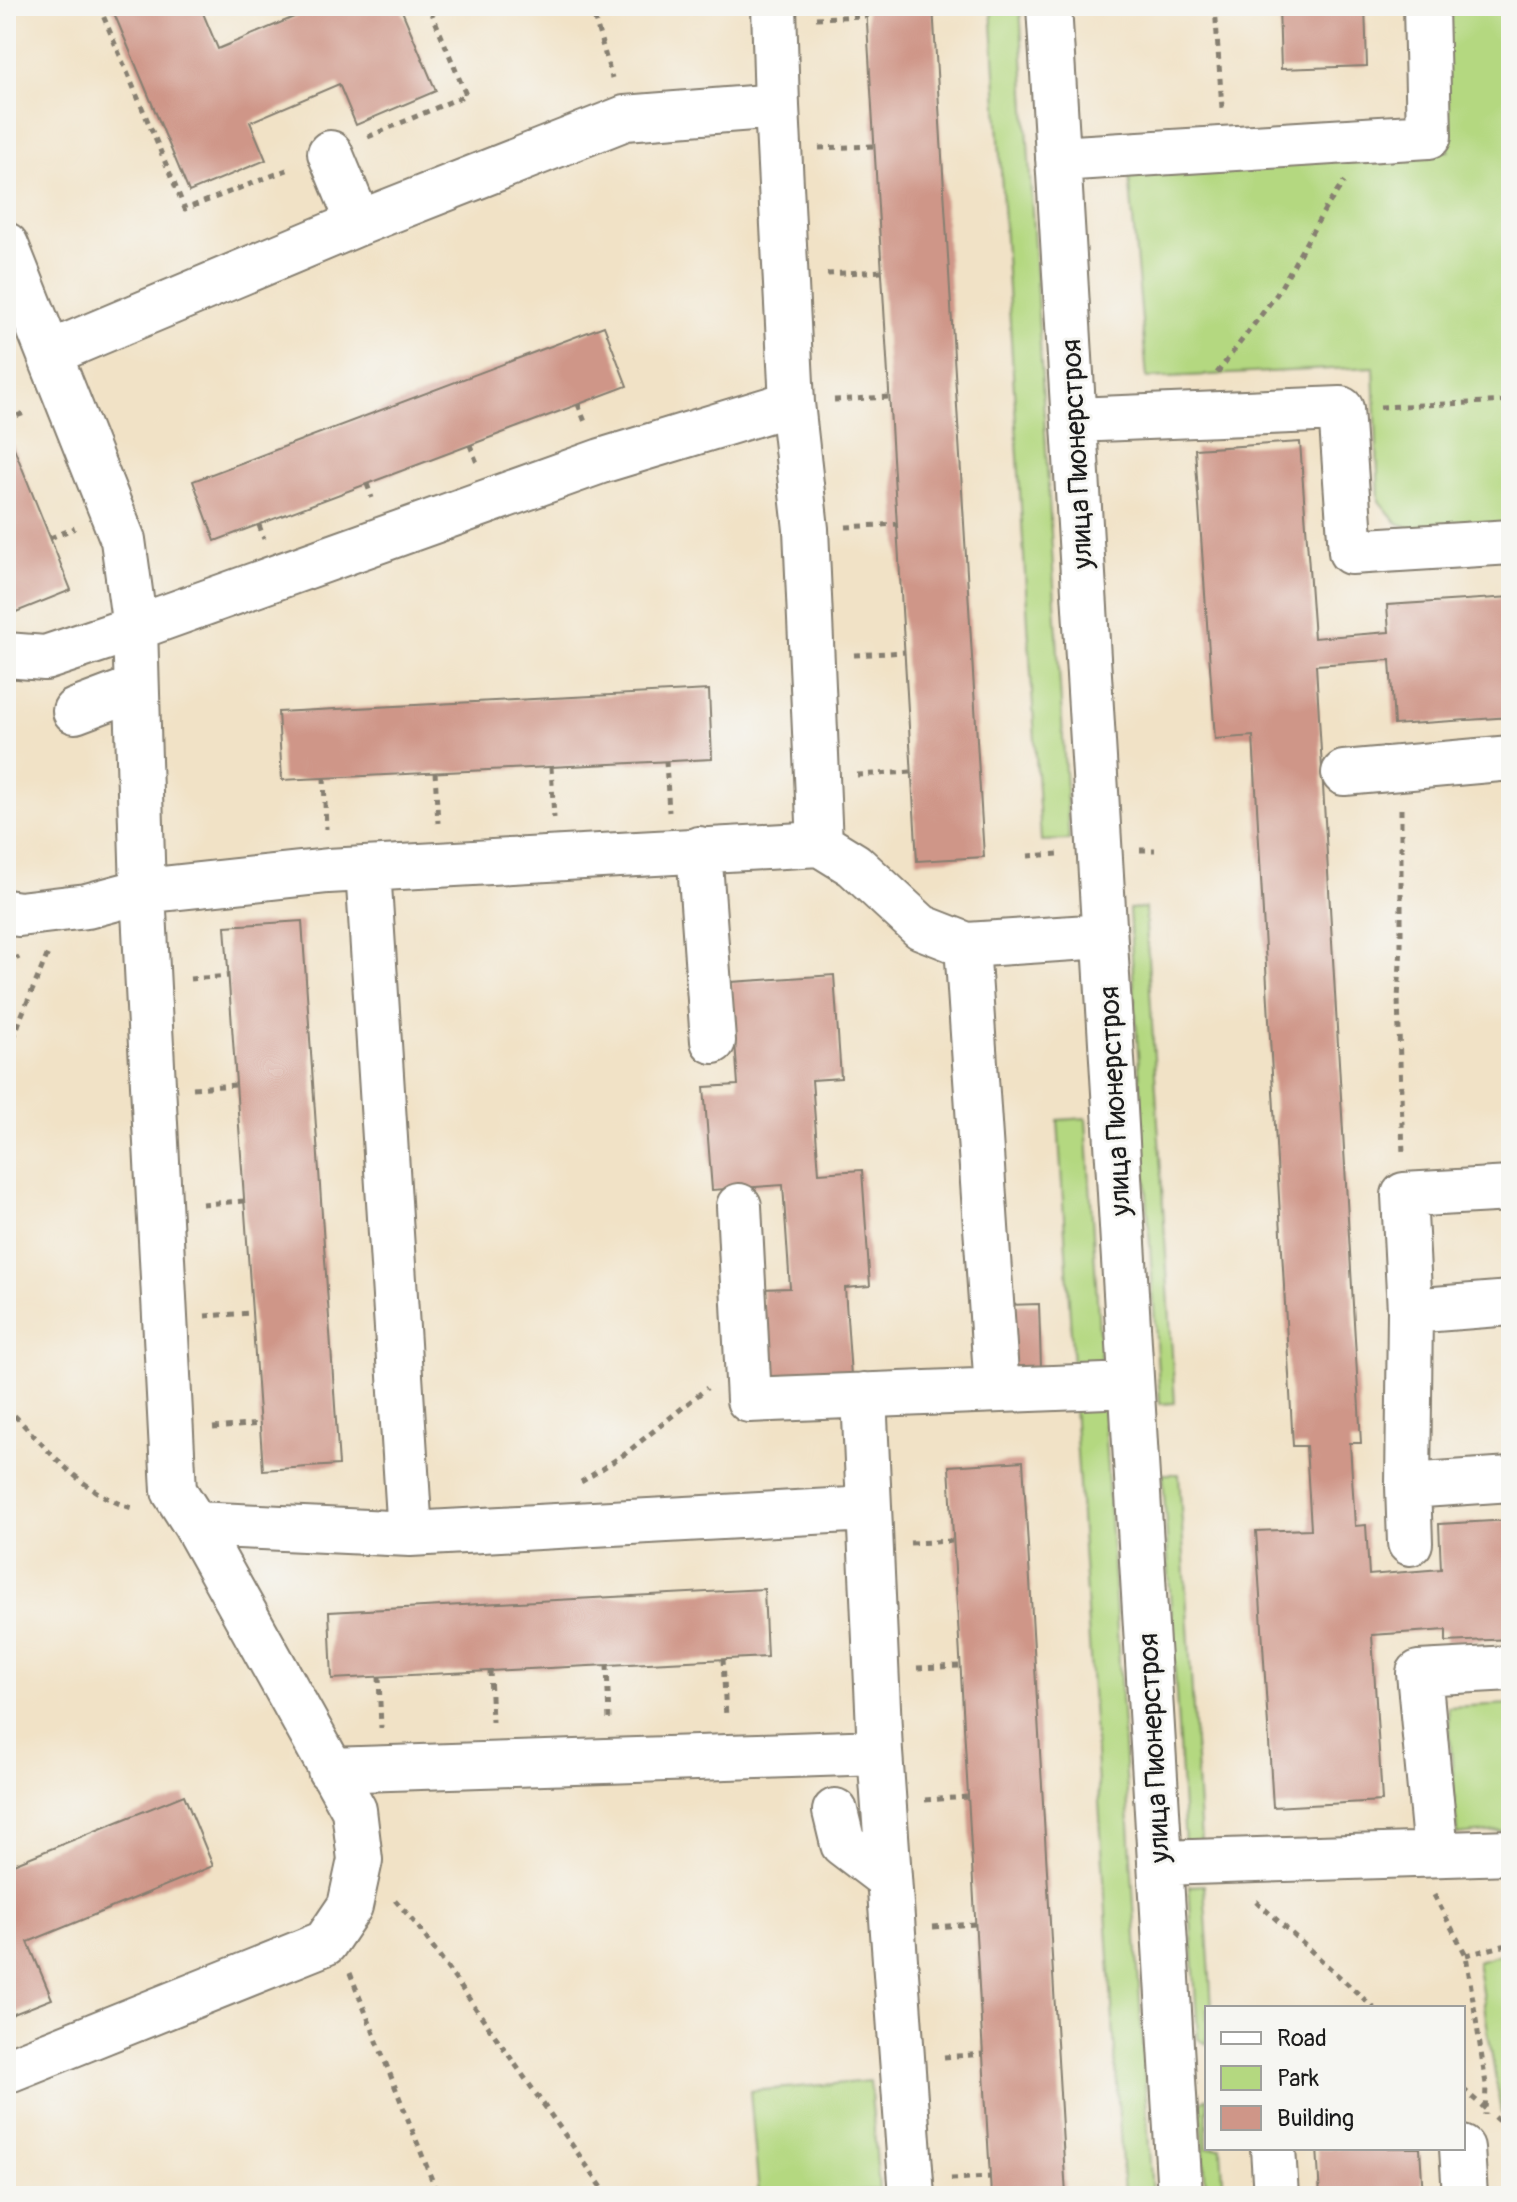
<svg xmlns="http://www.w3.org/2000/svg" width="1517" height="2202" viewBox="0 0 1517 2202" font-family="Pangolin,sans-serif">
	<style>
		.green { fill: #b4d880; stroke: #687a4e; stroke-width: 2 }
		.building { fill: #cf9688 }
		.lines { fill: none; stroke-linecap: round; stroke-linejoin: round }
		.minor-casing { stroke: #867f71; stroke-width: 48 }
		.path { stroke: #867f71; stroke-width: 5; stroke-dasharray: 6 6; stroke-linecap: butt }
		.minor { stroke: #fff; stroke-width: 44 }
		.labels { text-anchor: middle; stroke-width: 6; stroke-linejoin: round; paint-order: stroke }
		.street-label { font-size: 28px; fill: #1c1c1c; stroke: #f6f6f2 }
	</style>
	<rect width="100%" height="100%" fill="#f6f6f2"/>
	<filter id="ink" filterUnits="userSpaceOnUse"><feTurbulence type="fractalNoise" baseFrequency=".0125" numOctaves="2"/><feDisplacementMap in="SourceGraphic" scale="16" xChannelSelector="R" yChannelSelector="G"/><feConvolveMatrix kernelMatrix="1 2 1 2 8 2 1 2 1" color-interpolation-filters="sRGB"/></filter>
	<filter id="wash" filterUnits="userSpaceOnUse"><feTurbulence type="fractalNoise" baseFrequency=".006" numOctaves="4" result="noise"/><feDisplacementMap in="SourceGraphic" scale="32" xChannelSelector="R" yChannelSelector="G"/><feGaussianBlur stdDeviation="1.8" result="paint"/><feColorMatrix in="noise" values="0 0 0 0 0 0 0 0 0 0 0 0 0 0 0 0 0 1.4 0 .05"/><feComposite in="paint" operator="in"/></filter>
	<g filter="url(#wash)">
		<rect width="100%" height="100%" fill="#f1e2c6"/>
		<path class="green" d="M991 6H1020L1069 840 1041 841Z
			M1445 6H1511V526L1428 534 1397 523 1379 501 1374 367 1147 378 1128 163 1449 151 1441 17Z
			M1145 908 1175 1403 1160 1404 1129 909Z
			M1086 1118 1101 1364 1073 1366 1058 1120Z
			M1103 1404 1152 2196H1124L1074 1406Z
			M1163 1474H1179L1201 1843 1185 1844Z
			M1511 1704V1830L1457 1835 1448 1707Z
			M1204 1885 1212 2008H1207V2044L1198 2039 1189 1886Z
			M1511 1951V2122L1501 2113 1477 1961Z
			M870 2081 879 2190 759 2196 750 2091Z
			M1207 2098V2148H1221L1224 2196H1206L1201 2102Z"/>
		<g id="blocks">
			<path class="building" d="M111 6H200L218 49 311 10 310 6H400L436 91 356 125 339 84 250 122 266 160 189 192Z
				M866 6H933L984 857 917 861Z
				M1279 6H1365L1367 66 1281 69Z
				M604 326 627 386 215 541 193 481Z
				M6 428 71 590 6 616Z
				M1300 442 1314 638 1389 632 1387 605 1511 597V717L1394 725 1390 660 1316 665 1361 1443H1350L1355 1526 1366 1525 1369 1575 1441 1569 1439 1524 1511 1520V1639L1446 1642V1630L1372 1635 1382 1801 1273 1807 1256 1531 1311 1529 1306 1446H1293L1253 736 1215 739 1195 449Z
				M709 690 712 759 282 780 278 712Z
				M302 921 339 1465 263 1470 225 926Z
				M834 975 841 1078 812 1080 819 1173 862 1170 870 1286 845 1288 851 1376 768 1382 762 1289 790 1288 783 1185 712 1190 704 1087 738 1085 731 982Z
				M1039 1304 1041 1368 1009 1369 1006 1305Z
				M1023 1461 1066 2196H991L990 2177 949 1466Z
				M764 1589 767 1657 332 1679 329 1612Z
				M184 1795 213 1866 28 1942 52 1999 6 2017V1867Z
				M1317 2148H1420L1423 2196H1320Z"/>
		</g>
	</g>
	<g filter="url(#ink)">
		<use href="#blocks" fill-opacity="0" stroke="#867f71" stroke-width="2"/>
		<g class="lines">
			<g class="minor-casing">
				<path id="minor" d="M1049 6 1180 2196
					M330 153 359 223
					M1058 159 1429 136 1426 6
					M6 245 123 540 135 628 143 891 174 1491 195 1524 354 1810 360 1860 350 1906 325 1943 6 2071
					M50 353 359 223 625 118 777 106 774 6
					M792 403 806 529 820 844 854 865 921 927 967 945 1104 936
					M1074 420 1341 409 1351 552 1511 542
					M6 655 45 658 135 628 601 461 792 403 777 106
					M75 711 136 688
					M1344 773 1511 758
					M699 849 713 1041
					M368 869 410 1534
					M6 912 19 914 87 906 143 891 328 871 820 844
					M967 945 997 1390
					M1511 1189 1404 1195 1410 1311 1408 1486 1511 1479
					M739 1206 749 1400 1131 1385
					M1410 1311 1511 1303
					M864 1395 880 1752 912 2196
					M1408 1486 1410 1543
					M195 1524 410 1534 869 1509
					M330 1770 880 1752
					M835 1811 843 1844 885 1876 889 1883
					M1436 1853 1419 1673 1511 1668
					M1160 1863 1511 1852
					M1273 2148 1276 2196
					M1462 2148 1465 2196"/>
			</g>
			<path class="path" d="M6 6H7
				M99 6 185 209 292 168
				M591 6 612 78
				M1215 6 1222 108
				M816 18 867 16
				M368 137 466 95 429 6
				M819 148 874 146
				M827 274 882 271
				M1217 373 1277 294 1325 209 1344 182
				M834 400 889 397
				M578 404 585 422
				M1380 407 1511 401
				M6 420 27 412
				M470 445 477 463
				M367 484 372 498
				M259 525 264 539
				M846 527 897 524
				M50 538 75 528
				M854 655 905 652
				M666 761 669 812
				M551 767 554 818
				M435 772 438 823
				M857 775 912 772
				M324 778 326 829
				M1401 809V945L1398 999 1403 1155
				M1140 850H1155
				M1028 856 1058 854
				M6 965 19 957
				M190 979 229 976
				M6 1061 21 1017 49 951
				M193 1088 236 1085
				M202 1204 244 1201
				M205 1316 252 1313
				M6 1407C45 1445 82 1496 136 1509
				M213 1428 260 1424
				M581 1482 625 1454 707 1388
				M910 1543 953 1541
				M723 1659 726 1718
				M607 1665 609 1720
				M917 1668 960 1666
				M490 1671 492 1722
				M379 1677 381 1728
				M925 1800 968 1797
				M1434 1895 1466 1955 1486 2084 1485 2115
				M395 1900 417 1925 608 2196
				M1256 1901 1374 2008
				M933 1927 975 1924
				M1466 1955 1511 1944
				M350 1973 434 2185 435 2196
				M944 2057 983 2054
				M1463 2089 1487 2110
				M1494 2117 1511 2132
				M951 2179 990 2177"/>
			<use href="#minor" class="minor"/>
		</g>
	</g>
	<g class="labels">
		<g class="street-label">
			<text transform="translate(1076 454) rotate(-93)" y="10">улица Пионерстроя</text>
			<text transform="translate(1114 1101) rotate(-93)" y="10">улица Пионерстроя</text>
			<text transform="translate(1153 1748) rotate(-93)" y="10">улица Пионерстроя</text>
		</g>
	</g>
	<rect width="1517" height="2202" fill="none" stroke="#f6f6f2" stroke-width="32"/>
	<rect x="1205" y="2006" width="260" height="144" fill="#f6f6f2" stroke="#9f9f9c" stroke-width="2"/>
	<rect x="1221" y="2032" width="40" height="12" fill="#ffffff" stroke="#9f9f9c" stroke-width="2"/>
	<text x="1277" y="2046" font-size="24" fill="#1c1c1c">Road</text>
	<rect x="1221" y="2066" width="40" height="24" fill="#b4d880" stroke="#9f9f9c" stroke-width="2"/>
	<text x="1277" y="2086" font-size="24" fill="#1c1c1c">Park</text>
	<rect x="1221" y="2106" width="40" height="24" fill="#cf9688" stroke="#9f9f9c" stroke-width="2"/>
	<text x="1277" y="2126" font-size="24" fill="#1c1c1c">Building</text>
</svg>
